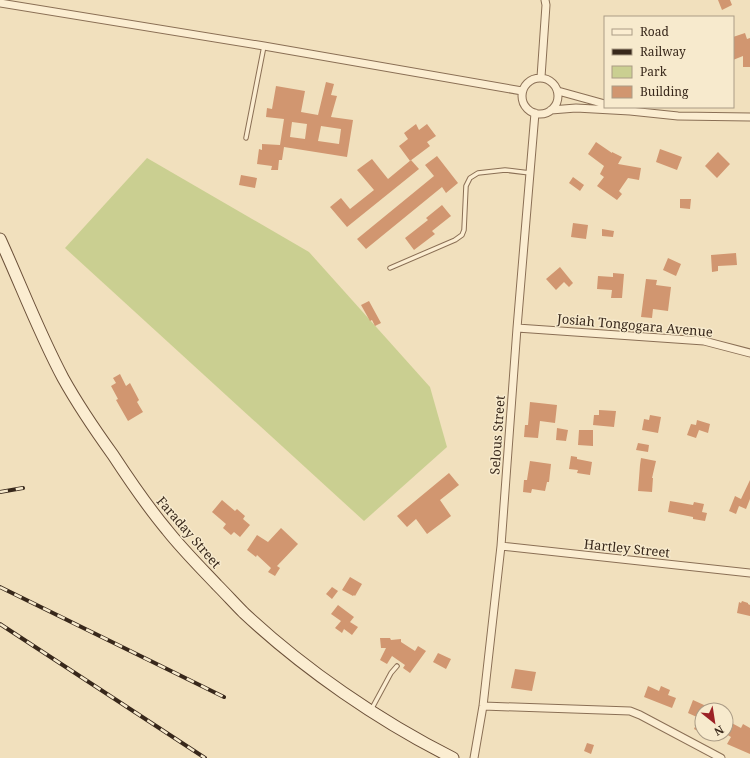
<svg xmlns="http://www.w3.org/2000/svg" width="750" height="758" viewBox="0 0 750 758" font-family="'Noto Serif',serif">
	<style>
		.green { fill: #cacf91 }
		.building { fill: #d19670; fill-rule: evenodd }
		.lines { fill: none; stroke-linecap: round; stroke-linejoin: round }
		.lane-casing { stroke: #8a6f55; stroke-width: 5.5 }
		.street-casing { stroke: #8a6f55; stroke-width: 9 }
		.secondary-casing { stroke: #6b5039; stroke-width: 13 }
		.lane { stroke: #fbedd1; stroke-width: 3.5 }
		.street { stroke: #fbedd1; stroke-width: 7 }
		.secondary { stroke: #fbedd1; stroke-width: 11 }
		.rail-casing { stroke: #38281b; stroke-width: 4 }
		.rail { stroke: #f7eacd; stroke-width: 2.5; stroke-dasharray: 8; stroke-linecap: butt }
		.labels { text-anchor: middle; stroke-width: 3; stroke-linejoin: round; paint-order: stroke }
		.street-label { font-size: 13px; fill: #38281b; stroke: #f7eacd }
	</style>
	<rect width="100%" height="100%" fill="#f1e0bd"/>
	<path class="green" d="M147 158 309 252 430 387 447 447 364 521 65 248Z"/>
	<path class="building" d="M718 0H730L732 5 722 10Z
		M745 33 747 39 750 38V67H743V56L733 60V37Z
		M326 82 334 84 331 95 337 96 331 117 353 120 347 157 284 147 282 160H279L278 170H271L272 166 257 164 259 149 262 150V144L280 145 284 119 266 117 267 108 272 109 276 86 305 91 301 112 318 115ZM292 122 307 124 305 139 290 137ZM321 126 341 129 339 144 318 141Z
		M416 124 419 130 427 124 436 136 427 142 430 146 410 161 399 146 408 139 404 133Z
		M596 142 612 153V152L622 157 618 164 641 168 639 180 628 178 619 191 622 194 617 200 597 186 604 177 600 174 604 166 588 154Z
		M660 149 682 157 677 170 656 162Z
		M718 152 730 164 717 178 705 166Z
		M437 156 458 183 446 193 442 187 366 249 357 239 434 176 425 165Z
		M372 159 388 179 411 160 419 169 347 227 330 207 341 198 350 209 374 190 357 170Z
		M241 175 257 178 255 188 239 185Z
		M573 177 584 185 580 191 569 183Z
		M680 199H691L690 209 680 208Z
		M442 205 451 216 432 231 435 234 414 250 405 238 428 220 426 218Z
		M573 223 588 225 586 239 571 237Z
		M602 229 614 231 613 237 602 236Z
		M736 253 737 265 718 266V271L712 272 711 255Z
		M668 258 681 264 676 276 663 270Z
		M560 267 573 283 569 287 564 282 556 290 546 279Z
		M613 273 624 274 622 298H611L612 290 597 289 598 276 613 277Z
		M646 279 657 280 656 285 671 287 668 311 653 309 652 318 641 317Z
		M369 301 381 323 375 326 372 320 370 321 361 305Z
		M120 374 126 386 130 383 139 400 137 402 143 412 128 421 116 400 118 399 111 386 116 383 113 378Z
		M530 402 557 405 555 423 540 421 538 438 524 437 525 425H528Z
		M599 410 616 411 614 427 593 425 594 415H599Z
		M650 415 661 417 658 433 642 430 644 419 649 420Z
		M697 420 710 424 708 433 699 430 696 438 687 435 691 424 696 425Z
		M557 428 568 430 566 441 556 440Z
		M579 430H593V446L578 445Z
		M638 443 649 445 648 452 636 450Z
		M571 456 577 457V459L592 462 590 475 577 473 578 470 569 469Z
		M641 458 656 461 652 478H653L652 492 638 491 640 465Z
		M530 461 551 464 549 482H547L545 491 532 489 531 493 523 492 524 480H527Z
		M449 473 459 485 440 500 451 516 427 534 416 519 407 527 397 516Z
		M750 480V499L746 509 739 506 736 514 729 511 735 496 741 499Z
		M222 500 235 511 237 509 245 516 243 519 250 525 240 537 234 532 231 535 223 528 226 524 212 512Z
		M670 501 693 505 694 502 704 504 702 512 707 513 705 521 693 519V517L668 512Z
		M281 528 298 544 277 566 280 568 275 576 268 572 271 568 257 555 256 557 247 550 257 535 268 542Z
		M350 577 362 584 355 596 354 595 353 596 342 590Z
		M332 587 338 591 332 599 326 594Z
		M742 601 748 603V604L750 605V616L737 613 739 602 741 603Z
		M338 605 354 617 350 622 358 627 352 635 344 629 342 633 335 628 341 621 331 614Z
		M380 638H390L391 640 401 639V642L415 651 418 646 426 651 410 673 403 668 405 665 392 656 387 664 380 660 386 648H381Z
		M438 653 451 659 446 669 433 662Z
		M515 669 536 672 532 691 511 688Z
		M648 686 659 691 661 686 670 690 668 695 676 698 672 708 644 697Z
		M693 700 715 710H702V733L694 729 699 718 688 713Z
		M726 720 741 728 743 724 750 728V754L727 744 731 737 726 734Z
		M587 743 594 745 591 754 584 751Z"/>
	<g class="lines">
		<g class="lane-casing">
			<path id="lane" d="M246 138 264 46
				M390 268 455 240 462 235 464 230 466 186 470 178 478 173 505 170 530 173
				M371 710 391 673 397 666"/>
		</g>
		<g class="street-casing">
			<path id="street" d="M0 3 264 46 522 91
				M541 77 546 5 545 0
				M522 96a18 18 0 1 1 36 0a18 18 0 1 1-36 0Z
				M558 91 605 104
				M551 110 576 108 630 111 678 116 750 117
				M517 328 704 341 750 353
				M501 546 750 573
				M483 706 630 711 640 715 721 758
				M474 758 483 706 501 546 517 328 535 113"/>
		</g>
		<g class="secondary-casing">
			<path id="secondary" d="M0 239C21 285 39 333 63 378 78 405 95 430 113 455 130 481 147 506 167 530 182 549 200 567 217 585 226 594 235 604 244 613 304 669 379 721 453 758"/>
		</g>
		<use href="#lane" class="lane"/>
		<use href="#street" class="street"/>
		<use href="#secondary" class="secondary"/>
		<g class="rail-casing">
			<path id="rail" d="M0 492 23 488
				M0 587 224 697
				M0 624 205 758"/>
		</g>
		<use href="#rail" class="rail"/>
	</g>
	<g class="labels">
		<g class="street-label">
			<text transform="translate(635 325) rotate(5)" y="5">Josiah Tongogara Avenue</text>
			<text transform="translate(497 435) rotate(-86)" y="5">Selous Street</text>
			<text transform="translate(189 532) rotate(49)" y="5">Faraday Street</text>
			<text transform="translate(627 548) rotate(6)" y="5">Hartley Street</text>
		</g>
	</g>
	<rect x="604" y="16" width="130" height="92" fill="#f7eacd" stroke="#ab9c86"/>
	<rect x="612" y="29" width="20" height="6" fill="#fbedd1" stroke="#ab9c86"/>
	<text x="640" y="36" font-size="12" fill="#38281b">Road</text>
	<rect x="612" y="49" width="20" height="6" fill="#38281b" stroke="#ab9c86"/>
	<text x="640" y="56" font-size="12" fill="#38281b">Railway</text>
	<rect x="612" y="66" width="20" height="12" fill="#cacf91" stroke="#ab9c86"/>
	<text x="640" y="76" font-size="12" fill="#38281b">Park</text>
	<rect x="612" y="86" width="20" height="12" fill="#d19670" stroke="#ab9c86"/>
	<text x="640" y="96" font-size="12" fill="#38281b">Building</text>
	<g transform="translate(714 722) rotate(150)"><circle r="19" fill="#f7eacd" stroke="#ab9c86"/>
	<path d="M0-3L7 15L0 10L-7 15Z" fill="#9c2126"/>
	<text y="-6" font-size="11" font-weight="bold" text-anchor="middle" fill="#38281b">N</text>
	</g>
</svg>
